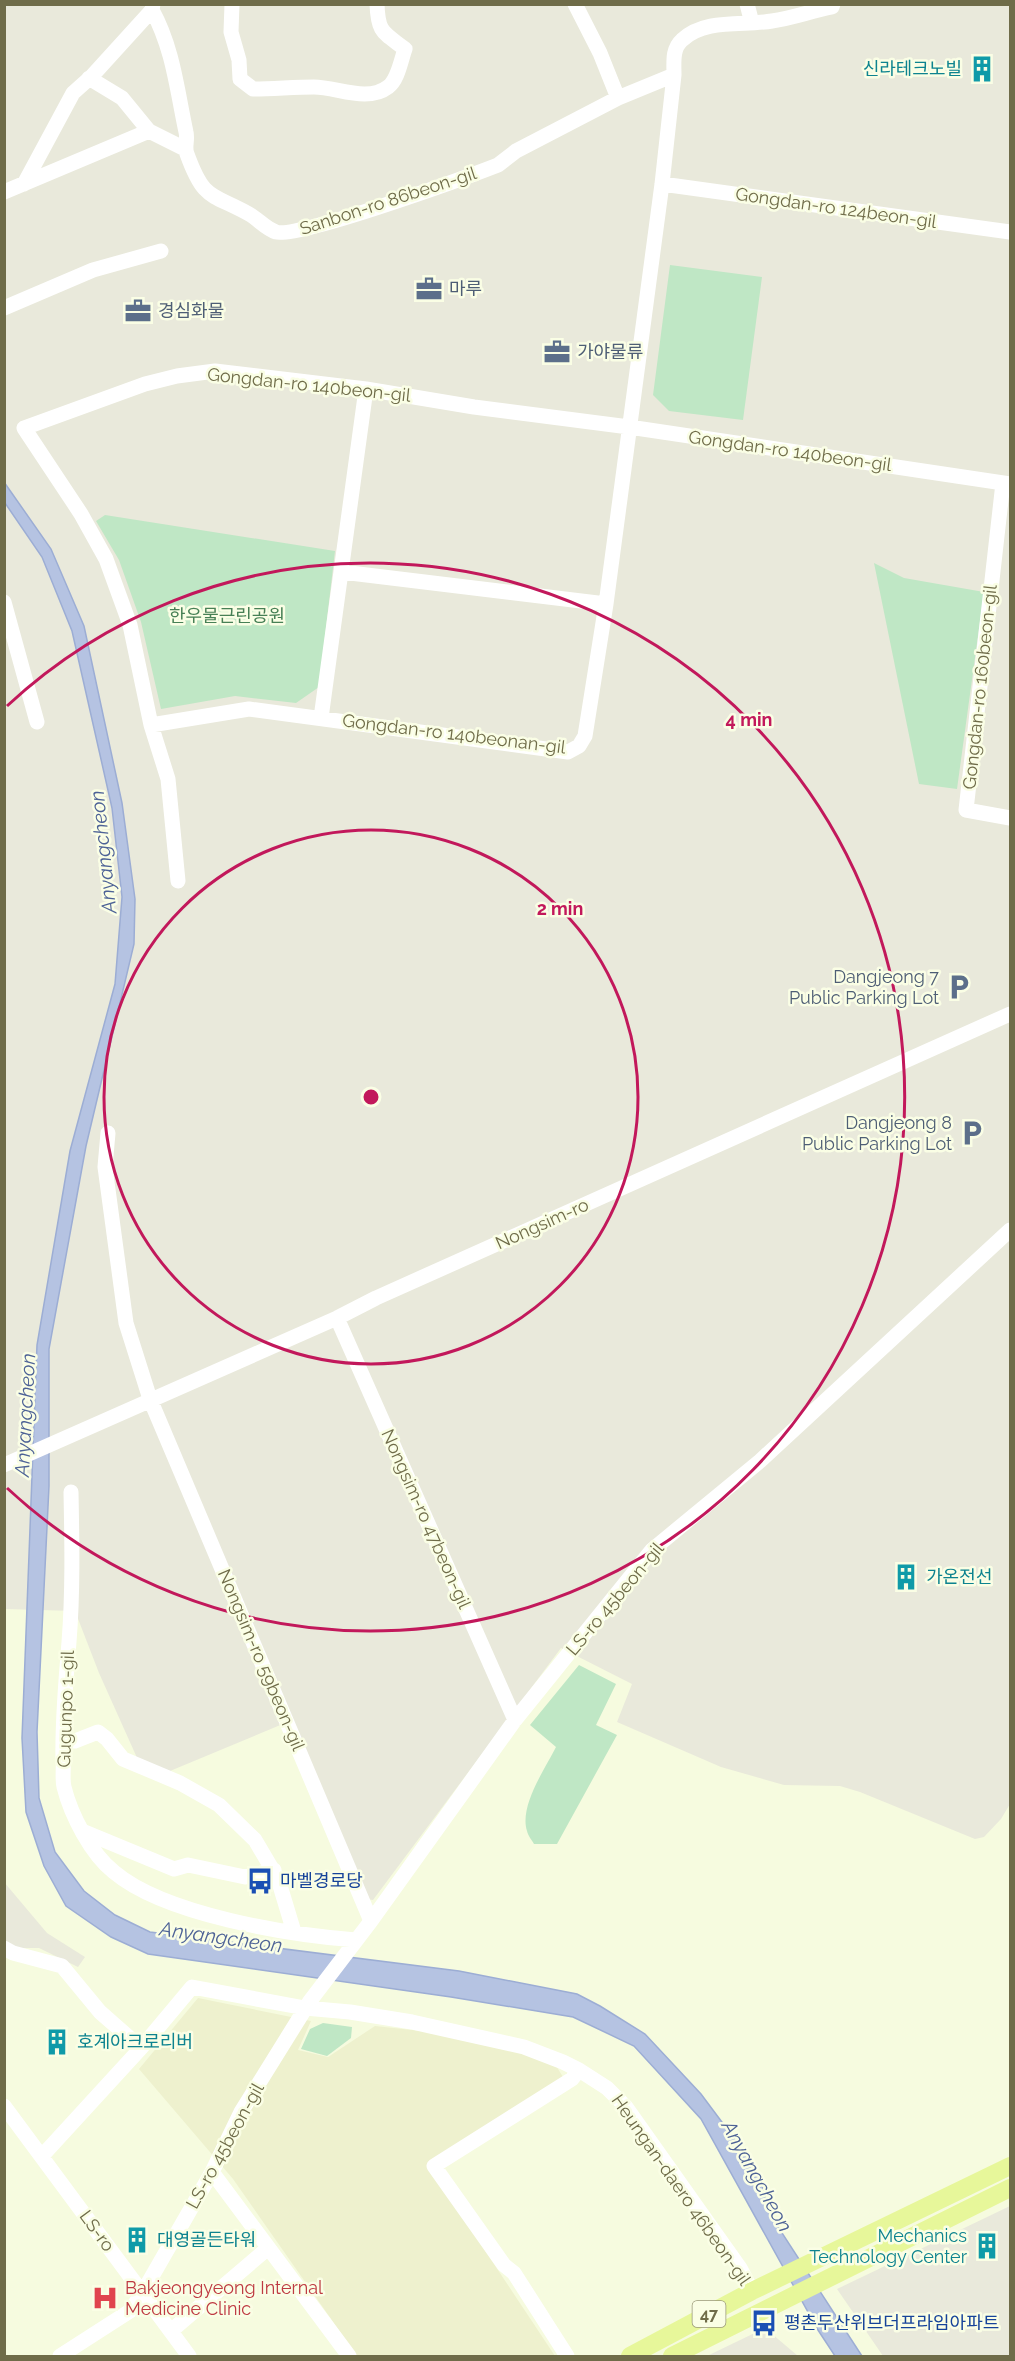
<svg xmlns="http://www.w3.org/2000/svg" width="1015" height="2361" viewBox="0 0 1015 2361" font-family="Raleway,'Noto Sans KR',sans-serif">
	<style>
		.residential { fill: #eef1ce }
		.industrial { fill: #e9e9db }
		.green { fill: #bfe7c5 }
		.water { fill: #b5c3e2; stroke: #9cadd4; stroke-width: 1.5 }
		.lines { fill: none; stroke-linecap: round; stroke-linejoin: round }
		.minor { stroke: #fff; stroke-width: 15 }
		.major { stroke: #e7f79a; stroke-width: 18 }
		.ring { fill: none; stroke: #c2185b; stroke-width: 3 }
		.labels { text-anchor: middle; stroke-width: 5; stroke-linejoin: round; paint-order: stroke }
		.shield { fill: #fafee5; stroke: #999878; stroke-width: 1.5 }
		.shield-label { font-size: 16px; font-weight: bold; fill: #6f6c49 }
		.culture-label { font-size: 18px; fill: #0d838f; stroke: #fafee5; text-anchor: start }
		.street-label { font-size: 18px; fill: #6f6c49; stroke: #fafee5 }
		.service-label { font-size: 18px; fill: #4e5e75; stroke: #fafee5; text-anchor: start }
		.park-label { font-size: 18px; fill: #478055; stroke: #fafee5 }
		.transit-label { font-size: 18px; fill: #164399; stroke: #fafee5; text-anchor: start }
		.health-label { font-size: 18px; fill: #be3a42; stroke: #fafee5; text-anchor: start }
		.water-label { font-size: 20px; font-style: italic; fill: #4d6296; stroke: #fafee5 }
		.centre { fill: #c2185b; stroke: #fafee5; stroke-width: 3 }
		.ring-label { font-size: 18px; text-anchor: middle; font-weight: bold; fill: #c2185b; stroke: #fafee5; stroke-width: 5; stroke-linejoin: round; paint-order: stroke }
	</style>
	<rect width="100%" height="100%" fill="#f6fbdf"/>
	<path class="residential" d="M198 1998 311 2021 298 2050 328 2057 375 2026 440 2033 534 2056 555 2064 563 2077 427 2163 555 2356H357L233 2179 139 2069Z"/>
	<path class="industrial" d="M5 5H1010V1804L1001 1819 984 1837 975 1839 860 1792 840 1786 784 1785 721 1767 617 1722 632 1684 561 1648 373 1900 367 1899 290 1721 170 1771 138 1760 99 1673 75 1611 5 1609Z
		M4 1882 47 1933 85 1957 78 1967 39 1948H17L5 1942Z
		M1010 2206V2356H883L837 2289Z
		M765 2328 798 2356H707Z"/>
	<path class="green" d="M670 265 762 277 743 420 669 411 653 395Z
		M105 515 335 551 319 687 296 703 235 696 161 709 141 622 119 560 96 521Z
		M874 563 904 578 984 592 957 789 919 784Z
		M579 1665 616 1684 596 1725 617 1735 557 1844H534C532 1840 528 1836 527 1831 519 1806 545 1769 556 1747L530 1725Z
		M323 2023 352 2027 351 2038 327 2056 301 2049 310 2029Z"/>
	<path class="water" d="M4 482 51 549 84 626 122 803 135 899 134 944 86 1146 49 1349V1486L37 1732 39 1798 55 1852 84 1891 115 1915 150 1932 459 1971 577 1994 600 2006 645 2034 701 2094 742 2149 761 2181 769 2213 862 2356H835L818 2330 701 2119 634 2046 573 2017 451 1997 148 1954 111 1937 66 1906 44 1866 26 1812 22 1738 37 1345 70 1151 115 984 122 897 112 808 72 631 42 557 5 503Z"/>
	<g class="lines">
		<path class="minor" d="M153 4 152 10C173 48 177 90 186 132 188 140 184 147 187 154 204 201 211 193 249 214 258 219 266 229 276 232 297 239 467 177 498 165L516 151 618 98 674 75C674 62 672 49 682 40 705 18 744 26 772 21 793 18 811 11 832 7L833 4
			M232 4 231 32 239 60 240 79 253 89C273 89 294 87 314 87 337 87 367 103 388 87 398 80 401 60 405 49 383 32 378 33 377 4
			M575 4 600 53 618 98
			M747 4 752 23
			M89 78 122 98 149 131 185 149
			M24 184 73 93 92 76 152 10
			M662 184 1010 232
			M4 192 149 131
			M4 308 93 270 161 251
			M1003 483 966 810 1010 818
			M342 572 606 604
			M4 602 37 722
			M321 718 366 389
			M151 725 249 709 568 752 579 746 585 736 606 604 662 184 674 75
			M178 881 168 779 151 725 130 625 106 559 81 514 24 428 145 384 177 376 215 371 366 389 474 407 629 427 1010 484
			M108 1133 105 1167 126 1323 150 1399 371 1921
			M337 1318 515 1720
			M4 1465 337 1318 376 1298 1010 1014
			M71 1492C72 1542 73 1592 69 1642 66 1681 62 1720 63 1760 64 1768 62 1779 64 1787 71 1815 91 1854 114 1872 165 1915 290 1935 356 1940
			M63 1741H75L98 1732 107 1739 123 1759 180 1783 219 1805 255 1840 278 1879 294 1932
			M82 1831 174 1869 188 1865 245 1877 274 1870
			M4 1948 13 1953 62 1966 100 2012 141 2048
			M4 2106 189 2356
			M42 2156 141 2048 192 1987 305 2008 350 2012 412 2022 524 2047 563 2062 579 2070 607 2088 626 2107 740 2268 752 2291
			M212 2172 349 2356
			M171 2331 268 2248
			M60 2356 130 2311 143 2292 212 2172 241 2112 310 2001 371 1921 515 1720 652 1550 760 1461 1010 1230
			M567 2356 514 2273 504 2265 434 2166 572 2079 579 2070"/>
		<path class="major" d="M630 2356 752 2291 1010 2166
			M672 2356 1010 2188"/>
	</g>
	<g class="ring">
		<circle cx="371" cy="1097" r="267"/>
		<path d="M7 706A534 534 0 1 1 7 1488"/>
	</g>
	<defs>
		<g id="building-bare" transform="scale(2.07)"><path d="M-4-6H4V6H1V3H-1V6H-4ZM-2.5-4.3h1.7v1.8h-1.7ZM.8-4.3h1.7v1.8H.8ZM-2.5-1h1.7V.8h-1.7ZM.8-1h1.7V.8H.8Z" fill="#0f9aa8" stroke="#fafee5" stroke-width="2.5" paint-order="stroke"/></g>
		<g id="office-bare" transform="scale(2.07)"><path d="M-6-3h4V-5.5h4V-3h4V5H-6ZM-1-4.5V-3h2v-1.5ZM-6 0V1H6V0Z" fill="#5c6f8a" stroke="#fafee5" stroke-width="2.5" paint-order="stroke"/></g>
		<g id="parking-bare" transform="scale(2.07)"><path d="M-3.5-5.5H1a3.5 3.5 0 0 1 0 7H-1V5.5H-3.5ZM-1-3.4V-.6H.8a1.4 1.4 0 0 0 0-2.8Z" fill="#5c6f8a" stroke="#fafee5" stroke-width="2.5" paint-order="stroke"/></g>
		<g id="bus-bare" transform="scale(2.07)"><path d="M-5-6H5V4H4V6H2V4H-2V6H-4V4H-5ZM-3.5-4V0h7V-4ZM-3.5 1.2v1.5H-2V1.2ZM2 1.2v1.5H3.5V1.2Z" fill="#1a4fb4" stroke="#fafee5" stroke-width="2.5" paint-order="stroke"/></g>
		<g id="hospital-bare" transform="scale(2.07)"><path d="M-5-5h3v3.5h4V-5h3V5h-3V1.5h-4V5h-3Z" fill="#e0444e" stroke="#fafee5" stroke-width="2.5" paint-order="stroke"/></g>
	</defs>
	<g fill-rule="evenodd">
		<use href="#building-bare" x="982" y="69"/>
		<use href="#office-bare" x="429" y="289"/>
		<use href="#office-bare" x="138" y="311"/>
		<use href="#office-bare" x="557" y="352"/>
		<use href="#parking-bare" x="959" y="987"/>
		<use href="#parking-bare" x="972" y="1133"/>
		<use href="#building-bare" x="906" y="1577"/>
		<use href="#bus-bare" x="260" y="1881"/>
		<use href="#building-bare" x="57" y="2042"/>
		<use href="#building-bare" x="137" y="2240"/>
		<use href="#building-bare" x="987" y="2246"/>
		<use href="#hospital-bare" x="105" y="2298"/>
		<use href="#bus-bare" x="764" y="2323"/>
	</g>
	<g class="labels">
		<rect class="shield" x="692.5" y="2301" width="33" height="26" rx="4.5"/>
		<g class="shield-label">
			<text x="709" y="2320">47</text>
		</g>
		<g class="culture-label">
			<text x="962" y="75" text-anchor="end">신라테크노빌</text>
			<text x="926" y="1583">가온전선</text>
			<text x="77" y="2048">호계아크로리버</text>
			<text x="967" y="2242" text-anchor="end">Mechanics<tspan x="967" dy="21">Technology Center</tspan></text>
			<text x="157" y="2246">대영골든타워</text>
		</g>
		<g class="street-label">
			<text transform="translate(388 201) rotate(-18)" y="6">Sanbon-ro 86beon-gil</text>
			<text transform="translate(836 208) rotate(8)" y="6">Gongdan-ro 124beon-gil</text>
			<text transform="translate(309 385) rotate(6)" y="6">Gongdan-ro 140beon-gil</text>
			<text transform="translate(790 451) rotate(8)" y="6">Gongdan-ro 140beon-gil</text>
			<text transform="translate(980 687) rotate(-84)" y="6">Gongdan-ro 160beon-gil</text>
			<text transform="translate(454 734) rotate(7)" y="6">Gongdan-ro 140beonan-gil</text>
			<text transform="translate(542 1224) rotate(-24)" y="6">Nongsim-ro</text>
			<text transform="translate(426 1519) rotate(66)" y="6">Nongsim-ro 47beon-gil</text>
			<text transform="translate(615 1599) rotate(-50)" y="6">LS-ro 45beon-gil</text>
			<text transform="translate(261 1660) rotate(67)" y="6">Nongsim-ro 59beon-gil</text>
			<text transform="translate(66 1709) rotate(-88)" y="6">Gugunpo 1-gil</text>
			<text transform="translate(225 2146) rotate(-61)" y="6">LS-ro 45beon-gil</text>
			<text transform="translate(681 2190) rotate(55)" y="6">Heungan-daero 46beon-gil</text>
			<text transform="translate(97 2231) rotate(54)" y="6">LS-ro</text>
		</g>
		<g class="service-label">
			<text x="449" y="295">마루</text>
			<text x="158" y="317">경심화물</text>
			<text x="577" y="358">가야물류</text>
			<text x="939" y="983" text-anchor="end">Dangjeong 7<tspan x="939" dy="21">Public Parking Lot</tspan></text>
			<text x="952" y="1129" text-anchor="end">Dangjeong 8<tspan x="952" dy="21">Public Parking Lot</tspan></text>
		</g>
		<g class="park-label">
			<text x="227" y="622">한우물근린공원</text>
		</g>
		<g class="transit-label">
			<text x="280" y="1887">마벨경로당</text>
			<text x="784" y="2329">평촌두산위브더프라임아파트</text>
		</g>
		<g class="health-label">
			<text x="125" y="2294">Bakjeongyeong Internal<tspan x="125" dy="21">Medicine Clinic</tspan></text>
		</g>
		<g class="water-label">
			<text transform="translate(103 852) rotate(-96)" y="7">Anyangcheon</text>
			<text transform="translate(25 1415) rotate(-87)" y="7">Anyangcheon</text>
			<text transform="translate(221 1937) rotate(8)" y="7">Anyangcheon</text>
			<text transform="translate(757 2176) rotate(61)" y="7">Anyangcheon</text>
		</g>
	</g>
	<circle cx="371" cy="1097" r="9" class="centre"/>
	<g class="ring-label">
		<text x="749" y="726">4 min</text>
		<text x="560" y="915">2 min</text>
	</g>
	<rect width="1015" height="2361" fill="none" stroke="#6f6c49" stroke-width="12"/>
</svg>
